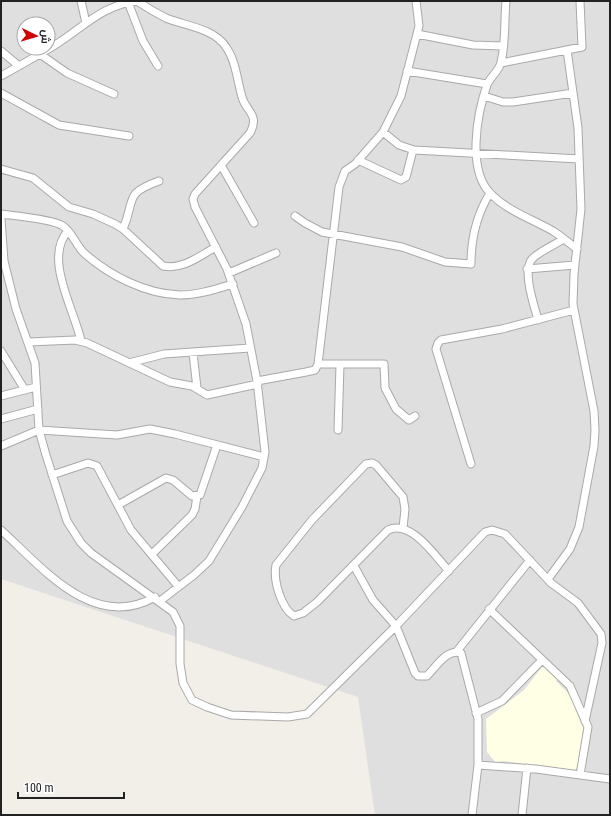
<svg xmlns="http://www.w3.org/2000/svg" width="611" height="816" viewBox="0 0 611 816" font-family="'Roboto Condensed',Cairo,sans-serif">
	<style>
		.residential { fill: #e0dfdf; fill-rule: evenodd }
		.education { fill: #ffffe5 }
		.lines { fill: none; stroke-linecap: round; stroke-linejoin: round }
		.minor-casing { stroke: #a9a9a9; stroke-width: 9 }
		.minor { stroke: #fff; stroke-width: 7 }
	</style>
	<rect width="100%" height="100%" fill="#f2efe9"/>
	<path class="residential" d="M1 1H610V815H375L358 697 1 579ZM24 24H48V48H24Z"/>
	<path class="education" d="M542 667H548L559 676 556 681 570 695 582 726 586 727 583 751 575 771 502 761 496 763 487 752 486 719 524 690Z"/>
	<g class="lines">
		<g class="minor-casing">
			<path id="minor" d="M81 1 86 23
				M137 1C146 7 156 13 166 18 185 26 214 28 226 47 236 61 237 80 242 97 246 112 260 114 250 133L195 194 193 199 195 207 227 269 246 324 257 381 265 452 262 468 242 507 209 561 194 575 160 601
				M506 1C504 21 506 43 501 62 500 70 490 77 487 85 477 114 467 169 490 193 507 211 532 219 553 231 561 236 569 243 577 249
				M128 2 143 41 158 66
				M417 34 473 45 503 46
				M1 51 19 66
				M40 54 67 73 114 94
				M501 63 582 47 580 1
				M407 71 487 84
				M1 76C19 66 37 56 55 45 84 27 103 4 139 1
				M1 93 59 125 129 136
				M484 96 503 102H513L573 93
				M383 132 399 145 414 150 579 159
				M358 160 401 180 406 177 413 150
				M221 165 254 223
				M1 169 33 178 69 207 93 214 115 224 123 229 163 266C183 270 199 256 216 247
				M1 214C16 216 52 219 63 226 72 232 76 245 84 253 109 275 145 294 180 295 198 295 216 289 233 284
				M295 216 305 223 322 232 402 247 445 262 471 264C471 239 477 214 490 193
				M1 219 4 261 16 309 35 363 39 430 46 455 67 521 81 543 91 553 173 612 180 626V664L183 683 192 700 207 707 231 715 288 717 307 714 396 626 485 532 492 530 505 534 551 583 578 603 601 634 602 643 585 721
				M123 229C136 199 123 194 159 181
				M68 231C43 258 75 311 81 341
				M527 269 575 265
				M229 273 276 253
				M538 320C534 305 522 271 532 259 540 251 554 245 564 239
				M29 342 75 340 87 343 170 382 192 386 207 395 258 384
				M1 351 25 390
				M193 353 197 388
				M129 363 164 354 250 348
				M318 364H384L385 388 396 409 409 420 415 416
				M257 381 306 372 315 370 318 364 339 187 345 171 355 164 383 132 401 96 419 26 416 1
				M1 396 36 387
				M1 419 38 409
				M338 430 340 365
				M1 446 39 430 117 435 150 429 175 434 264 457
				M471 464 436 349 438 343 441 340 502 329 574 310
				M52 475 88 463 97 466 131 530 178 586
				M118 505 166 478 173 480 192 496 200 495 217 445
				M403 528 405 509 403 497 376 465 372 463 366 464 312 520 276 565C273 580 281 608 294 616L303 613 317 602 388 530C411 519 435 556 449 571
				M1 530C42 567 93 632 155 597
				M152 554 192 515 195 509 197 496
				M354 566 373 600 396 626 415 673 418 676H427C436 667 447 648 461 653L478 719V765L472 815
				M548 579 570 549 579 527 594 446 595 430 594 411 573 304 574 274 581 209 578 128 567 50
				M489 609 570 686 588 727 580 775
				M457 651 530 560
				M476 713 502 701 542 660
				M478 765 536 769 610 779
				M522 815 527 768"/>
		</g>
		<use href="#minor" class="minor"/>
	</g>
	<rect width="611" height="816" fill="none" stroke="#222222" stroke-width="4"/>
	<g transform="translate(36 36) rotate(95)"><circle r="19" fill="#ffffff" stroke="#a7a7a7"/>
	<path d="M0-3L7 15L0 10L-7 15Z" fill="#d40000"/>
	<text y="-6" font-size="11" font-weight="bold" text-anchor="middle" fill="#222222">ش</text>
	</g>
	<path d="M18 792v6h106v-6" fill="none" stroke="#222222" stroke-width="2"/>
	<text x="24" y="792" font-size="12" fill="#222222" stroke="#ffffff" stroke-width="3" paint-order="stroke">100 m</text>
</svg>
